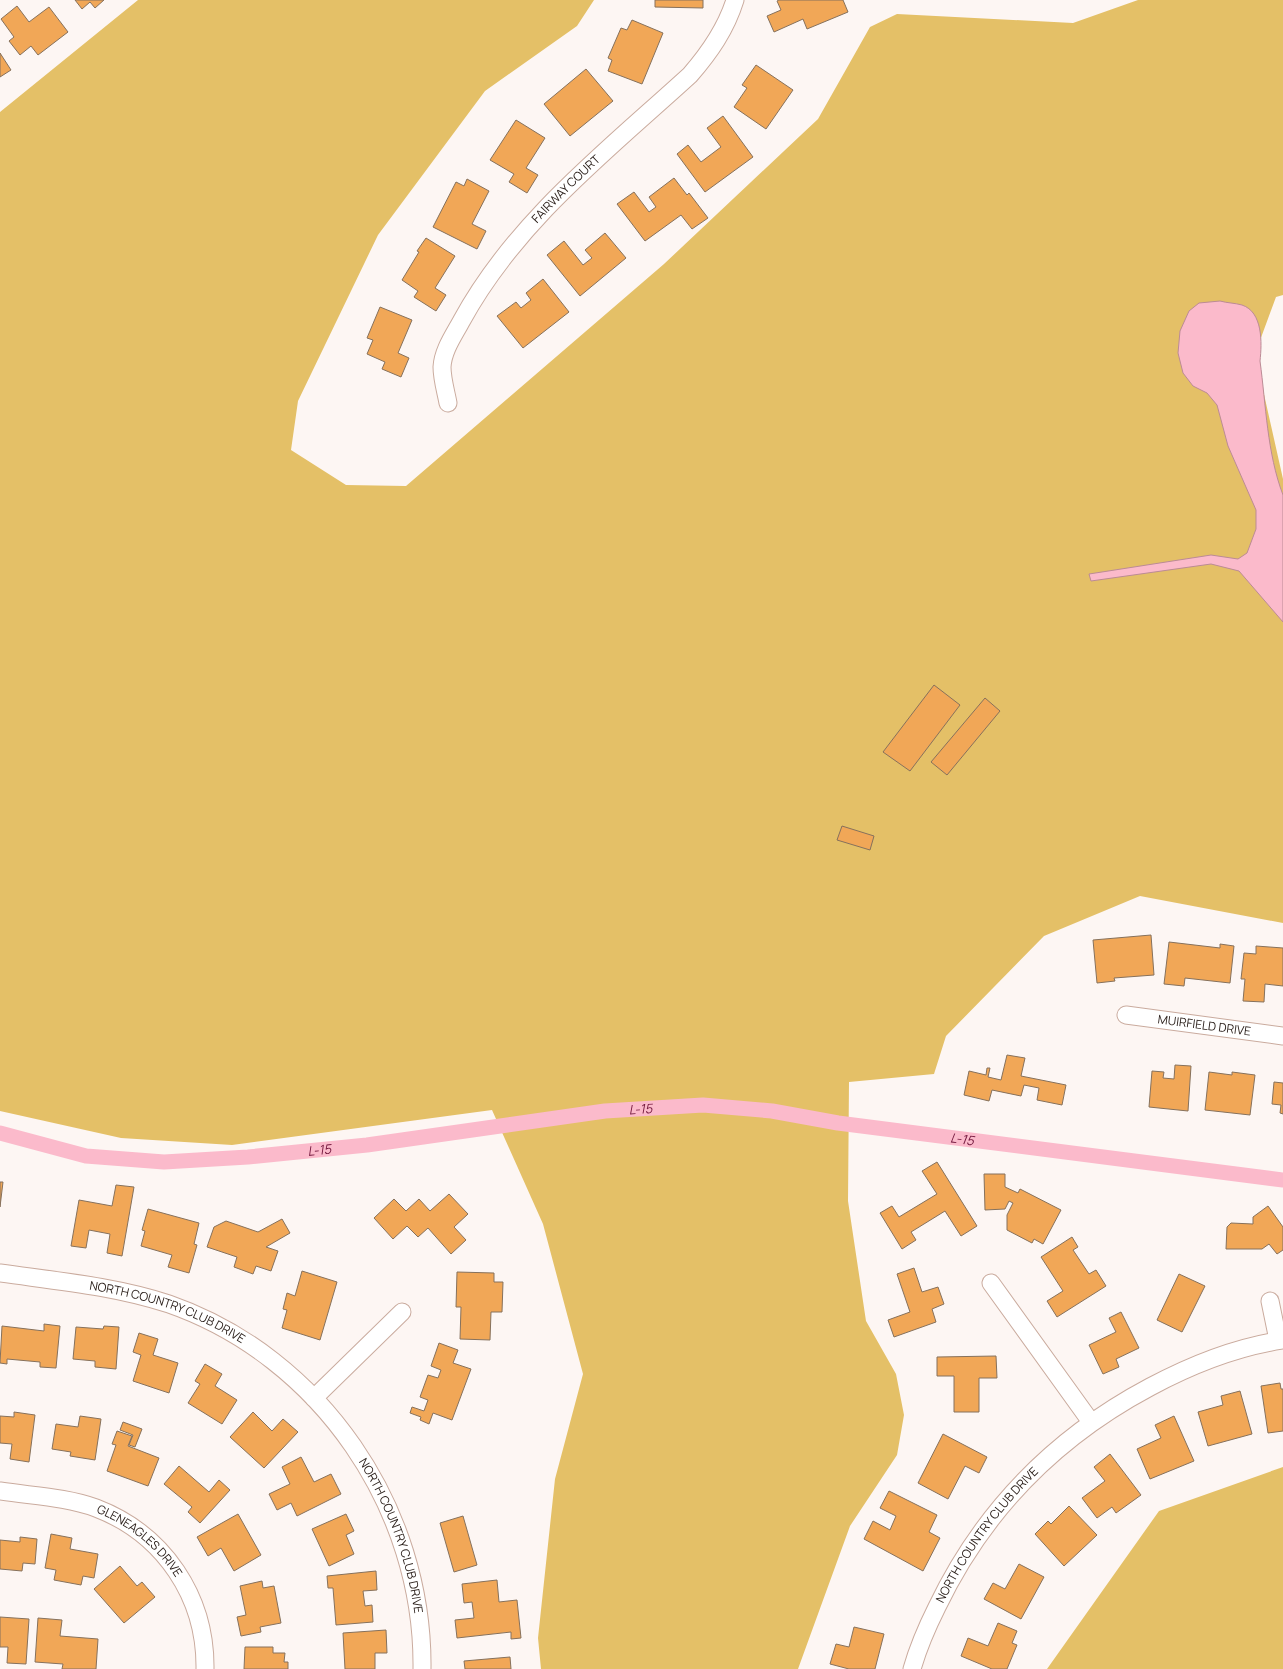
<svg xmlns="http://www.w3.org/2000/svg" width="1283" height="1669" viewBox="0 0 1283 1669" font-family="Manrope,sans-serif">
	<style>
		.green { fill: #e4c067 }
		.water { fill: #fbbacb; stroke: #bc8b95 }
		.lines { fill: none; stroke-linecap: round; stroke-linejoin: round }
		.canal { stroke: #fbbacb; stroke-width: 15 }
		.building { fill: #f1a757; stroke: #86715c }
		.minor-casing { stroke: #caab9e; stroke-width: 19 }
		.minor { stroke: #fff; stroke-width: 17 }
		.labels { text-anchor: middle; stroke-width: 3.5; stroke-linejoin: round; paint-order: stroke }
		.street-label { font-size: 12px; fill: #281d18; stroke: #fff }
		.water-label { font-size: 13px; font-style: italic; fill: #72173c; stroke: #fff }
	</style>
	<rect width="100%" height="100%" fill="#fdf6f3"/>
	<path class="green" d="M138 0H594L577 26 485 91 378 235 298 401 291 450 346 485 406 486 664 264 818 119 870 27 897 14 1073 23 1138 0H1283V295L1276 297 1255 354 1283 479V923L1140 896 1044 936 946 1036 934 1074 849 1082 848 1201 866 1321 896 1374 904 1415 897 1455 850 1526 798 1669H541L538 1638 555 1479 583 1374 543 1224 492 1110 232 1145 121 1138 0 1111V112Z
		M1283 1467V1669H1047L1159 1511Z"/>
	<path class="water" d="M1220 301C1227 303 1235 303 1242 305 1263 312 1262 343 1260 361 1266 405 1267 453 1283 495V622L1239 571 1211 564 1091 581 1089 574 1211 555 1238 559 1247 553 1256 529V510L1228 446 1217 405 1207 393 1193 386 1183 373 1178 353 1180 331 1189 311 1199 303Z"/>
	<g class="lines">
		<path class="canal" id="s1" d="M0 1133 86 1156 164 1162 248 1157 367 1145 605 1111 703 1105 772 1111 838 1123 1283 1180"/>
	</g>
	<path class="building" d="M75 0H104L95 8 90 2 82 9Z
		M655 0H703V8L655 7Z
		M779 0H843L848 12 807 29 803 19 774 32 767 16 781 10 777 1Z
		M17 6 29 22 49 7 68 32 38 55 31 46 20 55 9 41 14 37 1 19Z
		M632 20 663 33 642 84 608 71 612 60 608 58 621 28 627 30Z
		M0 53 11 70 0 77Z
		M756 65 793 90 766 129 734 107 747 88 742 85Z
		M586 69 613 101 570 136 544 104Z
		M723 116 753 157 705 192 677 154 688 145 701 162 721 147 707 128Z
		M516 120 545 138 526 168 538 175 527 193 509 182 514 174 490 160Z
		M674 178 687 195 689 193 708 218 692 229 681 215 645 241 617 204 634 192 649 212 656 207 649 197Z
		M467 179 489 191 472 224 486 231 477 249 433 227 456 182 464 186Z
		M605 233 626 258 580 296 547 255 564 241 583 265 592 258 585 250Z
		M426 238 455 256 435 288 446 295 436 311 414 297 418 291 402 280 419 252 417 251Z
		M543 279 569 312 523 348 497 316 516 302 521 308 531 300 526 293Z
		M380 307 412 320 398 353 409 358 401 377 382 369 385 362 367 354 373 340 367 338Z
		M934 685 960 705 910 771 883 752Z
		M985 698 1000 711 947 775 931 762Z
		M842 826 874 836 870 850 837 840Z
		M1151 935 1154 975 1114 978 1115 981 1097 983 1093 940Z
		M1169 942 1220 948V944L1234 946 1230 983 1185 978 1184 986 1164 984Z
		M1256 946 1283 948V986L1265 984 1264 1002 1243 1001 1245 979H1241L1244 953 1256 954Z
		M1007 1055 1025 1058 1021 1076 1066 1085 1062 1105 1037 1100 1039 1088 1024 1085 1021 1096 992 1090 989 1101 964 1095 969 1071 986 1075 987 1068H990L988 1077 1001 1080Z
		M1175 1065 1191 1066 1188 1111 1149 1107 1152 1071 1164 1072 1163 1078 1174 1079Z
		M1209 1072 1232 1075V1072L1255 1075 1250 1115 1205 1110Z
		M1274 1082 1283 1083V1114L1280 1113 1281 1105 1272 1104Z
		M937 1162 977 1226 961 1236 945 1211 911 1232 916 1240 902 1249 880 1213 892 1206 899 1217 937 1194 922 1171Z
		M984 1174H1005V1187L1018 1193 1020 1189 1061 1210 1043 1244 1034 1239 1032 1243 1007 1230V1215L1013 1203 1009 1201 1005 1209 985 1210Z
		M0 1182H3L0 1207Z
		M116 1185 134 1187 122 1256 107 1253 110 1234 89 1230 86 1248 71 1246 79 1200 112 1206Z
		M449 1194 468 1214 454 1227 466 1240 451 1254 428 1228 418 1237 407 1226 393 1239 374 1218 394 1199 406 1211 419 1199 430 1211Z
		M1268 1206 1283 1227V1250L1277 1254 1269 1244 1262 1249H1226L1227 1227 1231 1223 1253 1224V1217Z
		M148 1209 199 1223 194 1244 197 1245 189 1273 168 1267 172 1255 141 1246 145 1231 142 1230Z
		M282 1219 290 1233 266 1247 278 1251 271 1271 256 1266 253 1274 234 1267 237 1257 207 1247 214 1227 226 1221 258 1232Z
		M1072 1237 1078 1247 1073 1250 1089 1274 1096 1270 1106 1286 1057 1317 1047 1301 1063 1291 1041 1257Z
		M914 1268 922 1292 938 1287 944 1304 932 1309 936 1322 894 1337 888 1320 910 1312 897 1274Z
		M302 1271 337 1282 320 1340 282 1328 287 1310 283 1309 287 1293 295 1296Z
		M457 1272 494 1273V1282H503L502 1312H491L490 1340 460 1339 461 1307H456Z
		M1179 1274 1205 1286 1182 1332 1157 1320Z
		M1121 1312 1139 1348 1116 1359 1119 1367 1103 1374 1089 1345 1116 1332 1109 1318Z
		M44 1324 60 1326 56 1368 40 1367V1362L7 1359V1364L0 1363 2 1326 44 1331Z
		M104 1326 119 1327 116 1369 95 1367V1361L73 1359 76 1327 103 1329Z
		M139 1333 158 1339 153 1355 178 1363 169 1393 133 1381 141 1355 133 1352Z
		M439 1343 458 1350 453 1363 471 1369 452 1420 433 1413 429 1424 420 1420 421 1417 410 1413 412 1407 424 1411 428 1400 420 1397 428 1375 438 1378 441 1370 431 1366Z
		M996 1356 997 1378H979V1412H954V1376H937V1357Z
		M205 1364 222 1374 215 1386 237 1400 222 1424 188 1403 200 1384 195 1381Z
		M1280 1383 1281 1389H1283V1431L1268 1433 1261 1386Z
		M1240 1391 1252 1434 1208 1446 1198 1412 1223 1405 1221 1396Z
		M14 1412 35 1415 29 1462 10 1459 12 1444 0 1443V1416L14 1417Z
		M253 1412 272 1431 283 1419 298 1432 264 1468 230 1437Z
		M80 1416 101 1419 95 1460 70 1456 71 1452 52 1449 56 1424 78 1427Z
		M1174 1416 1194 1461 1150 1479 1137 1449 1161 1438 1155 1425Z
		M123 1422 142 1429 135 1447 129 1445 133 1435 120 1430Z
		M117 1431 132 1436 128 1446 159 1458 148 1486 107 1471 116 1445 112 1444Z
		M943 1434 987 1457 979 1473 965 1466 948 1499 918 1483Z
		M1110 1454 1141 1495 1116 1513 1112 1507 1097 1518 1082 1498 1105 1481 1094 1467Z
		M301 1457 314 1482 331 1474 341 1494 297 1516 291 1503 277 1510 269 1494 290 1484 282 1467Z
		M179 1466 209 1492 219 1480 230 1490 200 1523 188 1512 192 1507 164 1484Z
		M889 1491 937 1515 929 1532 940 1538 923 1571 864 1539 873 1521 890 1530 896 1516 880 1508Z
		M1069 1506 1097 1535 1064 1566 1035 1534 1048 1521 1051 1524Z
		M238 1514 261 1555 234 1571 221 1548 208 1556 197 1537Z
		M346 1514 354 1531 346 1535 354 1554 329 1566 312 1529Z
		M463 1516 477 1565 454 1572 440 1523Z
		M51 1534 72 1538 70 1549 98 1554 94 1578 83 1576 81 1585 54 1580 56 1570 45 1568Z
		M20 1537 37 1539 35 1564 23 1563 22 1571 0 1569V1540L20 1542Z
		M1019 1564 1044 1577 1021 1619 984 1599 993 1583 1005 1589Z
		M120 1566 137 1586 142 1582 155 1597 124 1623 94 1589Z
		M376 1571 377 1590 363 1591 365 1606 372 1605 373 1622 336 1625 333 1588H328L327 1576Z
		M497 1580 499 1602 517 1600 521 1638 511 1639V1632L457 1638 455 1620 474 1618 472 1602 464 1603 462 1584Z
		M262 1581 263 1588 274 1586 281 1623 260 1627 261 1632 241 1636 237 1617 246 1615 240 1586Z
		M0 1617 29 1619 26 1664 7 1663 8 1647H0Z
		M38 1618 62 1620 60 1636 98 1639 96 1669H62L63 1664 35 1662Z
		M998 1623 1017 1631 1012 1643 1017 1645 1007 1669H992L961 1656 968 1638 988 1646Z
		M854 1627 884 1634 875 1669H849L830 1664 836 1644 849 1647Z
		M386 1630 387 1653H375V1669H345L343 1633Z
		M245 1647H273V1653H285L284 1662H288V1669H244Z
		M510 1657 511 1669H465L464 1661Z"/>
	<g class="lines">
		<g class="minor-casing">
			<g id="minor">
				<path id="s2" d="M448 403C446 392 442 379 442 367 443 350 454 335 462 320 516 221 608 150 690 75 710 52 726 29 735 0"/>
				<path id="s3" d="M1126 1015 1283 1036"/>
				<path id="s4" d="M0 1273C57 1281 114 1286 169 1304 321 1357 424 1509 422 1669"/>
				<path d="M991 1283 1091 1422"/>
				<path d="M1270 1301 1278 1340"/>
				<path d="M314 1398 402 1312"/>
				<path id="s5" d="M0 1491C32 1496 66 1497 96 1508 164 1534 206 1597 205 1669"/>
				<path id="s6" d="M912 1669C918 1648 927 1627 937 1607 983 1511 1056 1437 1150 1387 1191 1365 1236 1347 1283 1340"/>
			</g>
		</g>
		<use href="#minor" class="minor"/>
	</g>
	<g class="labels">
		<g class="street-label">
			<text dy="4" stroke="none"><textPath href="#s2" startOffset="256">FAIRWAY COURT</textPath></text>
			<text dy="4" stroke="none"><textPath href="#s3" startOffset="79">MUIRFIELD DRIVE</textPath></text>
			<text dy="4" stroke="none"><textPath href="#s4" startOffset="173">NORTH COUNTRY CLUB DRIVE</textPath></text>
			<text dy="4" stroke="none"><textPath href="#s6" startOffset="155">NORTH COUNTRY CLUB DRIVE</textPath></text>
			<text dy="4" stroke="none"><textPath href="#s4" startOffset="507">NORTH COUNTRY CLUB DRIVE</textPath></text>
			<text dy="4" stroke="none"><textPath href="#s5" startOffset="153">GLENEAGLES DRIVE</textPath></text>
		</g>
		<g class="water-label">
			<text dy="5" stroke="none"><textPath href="#s1" startOffset="647">L-15</textPath></text>
			<text dy="5" stroke="none"><textPath href="#s1" startOffset="971">L-15</textPath></text>
			<text dy="5" stroke="none"><textPath href="#s1" startOffset="323">L-15</textPath></text>
		</g>
	</g>
</svg>
